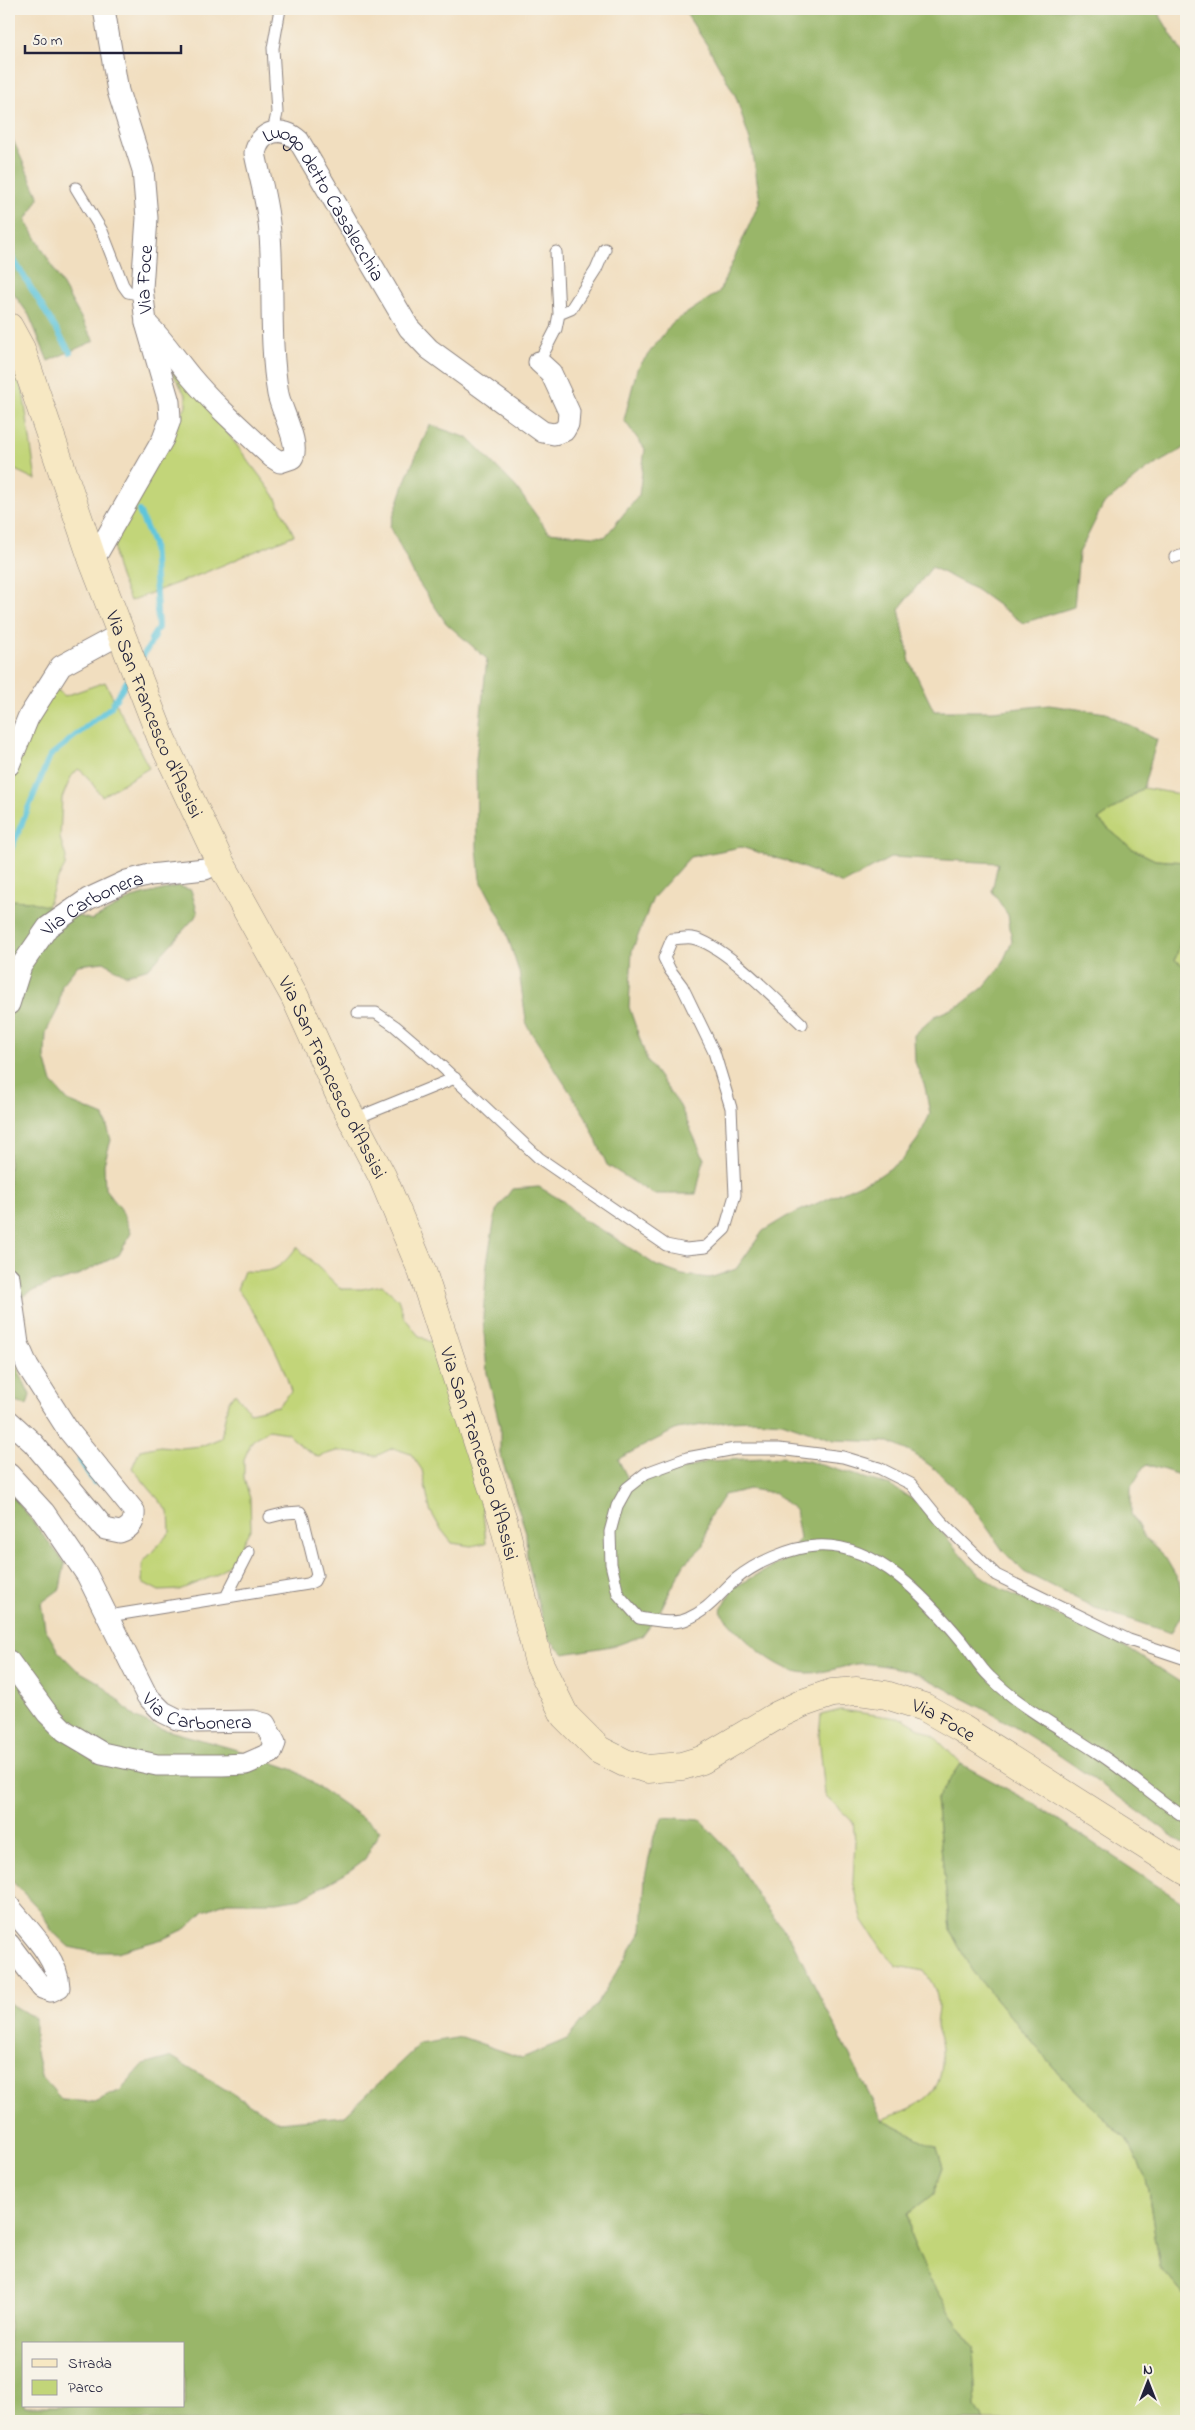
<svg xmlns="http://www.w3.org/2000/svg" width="1195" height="2430" viewBox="0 0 1195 2430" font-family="'Indie Flower',sans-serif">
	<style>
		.green { fill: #c2d579; stroke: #727c5a }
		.forest { fill: #99b669; stroke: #5e6c52; fill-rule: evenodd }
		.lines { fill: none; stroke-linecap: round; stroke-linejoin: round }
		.stream { stroke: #5ec5db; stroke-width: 6 }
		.lane-casing { stroke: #8a807d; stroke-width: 13 }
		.street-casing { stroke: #8a807d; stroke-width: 23 }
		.secondary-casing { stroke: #8a807d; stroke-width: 29 }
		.lane { stroke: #fff; stroke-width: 11 }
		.street { stroke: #fff; stroke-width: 21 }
		.secondary { stroke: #f7e8c3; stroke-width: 28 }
		.labels { text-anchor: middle; stroke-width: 4; stroke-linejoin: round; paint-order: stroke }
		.street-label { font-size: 20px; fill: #22223b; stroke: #f7f3e8 }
	</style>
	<rect width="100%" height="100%" fill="#f7f3e8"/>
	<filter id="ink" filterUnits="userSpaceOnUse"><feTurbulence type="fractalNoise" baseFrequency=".02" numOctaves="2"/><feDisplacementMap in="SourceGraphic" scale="10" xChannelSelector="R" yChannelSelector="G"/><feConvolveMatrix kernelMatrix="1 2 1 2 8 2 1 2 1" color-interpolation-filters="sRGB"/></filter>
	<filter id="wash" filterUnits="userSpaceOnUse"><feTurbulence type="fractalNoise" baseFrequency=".0096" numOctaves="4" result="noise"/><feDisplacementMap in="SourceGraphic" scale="20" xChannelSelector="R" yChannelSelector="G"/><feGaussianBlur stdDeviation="1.12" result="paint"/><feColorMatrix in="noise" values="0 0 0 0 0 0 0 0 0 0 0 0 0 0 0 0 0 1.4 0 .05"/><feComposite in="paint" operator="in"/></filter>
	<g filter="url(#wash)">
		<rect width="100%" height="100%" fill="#f1debf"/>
		<path class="green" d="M169 355 274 495 294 535 204 573 130 601C122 580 110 560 116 537L186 406V396L165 360Z
			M9 357 23 391 36 480 9 467Z
			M105 682 149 768 102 796C93 787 89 775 78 769L71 777 62 798 60 838 66 857 65 866 55 884 47 907 29 901 9 900V784L15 763 55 688 65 696Z
			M1143 788 1186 795V862L1155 860 1131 848 1098 820Z
			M1186 932V967L1175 960 1183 934Z
			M297 1247 341 1289H362L382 1285 398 1299 404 1317 418 1335 435 1345 463 1419 482 1502 486 1543 471 1546 452 1543 440 1528 430 1510 422 1470 411 1454 393 1448 376 1456 336 1451 318 1457 301 1446 287 1433 268 1430 252 1441 244 1459V1479L250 1498 251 1528 232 1562 216 1575 179 1590 159 1591 142 1582 143 1562 170 1532 169 1512 132 1468 140 1450 160 1446 181 1448 201 1446 221 1438 228 1402 235 1393 250 1412 278 1406 291 1392C281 1354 260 1320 237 1289L244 1271C273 1273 279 1270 297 1247Z
			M841 1710 904 1719 935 1737 961 1764 936 1800 950 1930 972 1971 1061 2076 1127 2140 1146 2178 1160 2267 1186 2298V2421H984L976 2408 973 2348 927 2274 911 2237 908 2214 933 2194 943 2167 937 2148 882 2120C921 2103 945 2099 942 2048 941 2040 937 2033 936 2026 936 2019 938 2013 938 2006 938 1992 932 1982 924 1971L897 1966 884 1952 862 1919 853 1881 855 1841 853 1822 825 1795 819 1735 821 1715Z"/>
		<path class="forest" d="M683 9H1156L1186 59V447L1146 470 1103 505 1079 553 1074 607 1023 623 977 590 932 567 899 609 910 662 934 711H993L1049 705 1106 713 1157 740 1143 788 1098 820 1131 848 1155 860 1186 862V932L1183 934 1175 960 1186 967V1477L1146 1464 1131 1487V1513L1144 1537 1165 1557 1179 1581 1185 1608 1171 1633 1095 1608 1024 1572 1004 1552 972 1506 935 1469 914 1454 889 1442 834 1440 782 1422 755 1420 729 1421 677 1429 618 1459 629 1481 684 1469 709 1461 782 1457 808 1461 891 1486 915 1501 976 1572 999 1588 1127 1648 1186 1686V1846C1113 1793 1040 1737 959 1696 944 1688 928 1678 912 1672 901 1668 867 1662 856 1664 840 1667 825 1673 808 1673 775 1673 740 1635 720 1612L733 1588 783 1561 800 1538 795 1510 775 1493 749 1489 724 1495 709 1518 704 1545 684 1564 659 1613 642 1636 617 1645 564 1654 546 1636 527 1557 526 1532 500 1454V1426L487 1373 483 1318 487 1263 496 1211 512 1189 539 1187 563 1201 583 1220 609 1234 657 1266 682 1275 710 1278 736 1269 763 1231 786 1217 879 1176 902 1160 918 1139 930 1114 925 1087 915 1062 914 1035 935 1016 962 1004 984 987 1001 966 1012 941 1008 915 992 891 998 863 892 857 843 884 792 863 741 847 690 857 653 898 632 951 629 1007 647 1060 680 1106 704 1159 696 1194H653L607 1165 586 1117 527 1026 519 972 503 922 480 879 477 849 476 759 487 659 446 623 415 577 390 526 407 476 430 425 468 438 516 487 548 532 605 537 639 495 645 449 624 420 637 369 672 323 719 292 760 201 752 147 736 97 709 48Z
			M9 131 39 198 26 220 94 341 48 361 29 315 9 287Z
			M178 886 191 890 198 914 149 968 125 975 104 962 78 965 62 985 58 1009 46 1032 45 1058 52 1083 68 1101 104 1116 111 1140 104 1164 105 1189 121 1209 131 1233 119 1255 74 1277 52 1283 30 1292 9 1307V900L29 901 92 920 132 898Z
			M9 1350 30 1395 27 1405 9 1401Z
			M9 1491 65 1563 60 1589 41 1603 45 1628 58 1651 77 1670 100 1683 136 1718 159 1728 234 1749 294 1770 380 1830 365 1859 345 1874 301 1898 277 1902H227L204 1911 187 1928 166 1938 117 1952H93L69 1947 52 1931 41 1911 9 1878Z
			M961 1764 1033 1803 1186 1905V2298L1160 2267 1146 2178 1127 2140 1061 2076 972 1971 950 1930 936 1800Z
			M663 1817 700 1820 729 1851 764 1905 791 1939 882 2120 937 2148 943 2167 933 2194 908 2214 911 2237 927 2274 973 2348 976 2408 984 2421H9V2003L35 2018V2047L41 2076 62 2100 94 2102 121 2090 143 2065 172 2057 279 2122 344 2116 420 2044 462 2037 522 2058 567 2039 596 2005 642 1931 645 1877 654 1836ZM24 2344H184V2406H24Z"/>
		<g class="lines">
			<path class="stream" d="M9 252 70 352
				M139 511 153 544 158 628 151 639
				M139 662 155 637
				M113 703 130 677
				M9 854 50 756 111 707
				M80 1460 94 1482"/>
		</g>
	</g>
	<g filter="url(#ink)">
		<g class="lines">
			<g class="lane-casing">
				<path id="lane" d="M273 132 277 113 273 48 280 9
					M76 188 102 231 123 285 128 292 143 295
					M559 314 571 309 596 270 605 249
					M539 362 556 329 559 314 556 252
					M1175 557 1186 553
					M358 1013H376L395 1026 437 1062 539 1158 666 1245 686 1249 706 1247 725 1229 735 1195 731 1108 714 1052 682 986 670 970 664 958 672 939C678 939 686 937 692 938 723 943 778 1002 802 1024
					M354 1119 455 1078
					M226 1597 249 1552
					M109 1616 308 1584 314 1581 317 1575 303 1518 300 1512 286 1513 270 1517
					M1186 1659 1129 1640 996 1575 941 1521 911 1484 879 1468 843 1457 779 1449H735L687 1458 646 1473 627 1488 617 1506 610 1532 611 1564 618 1594 639 1618C653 1620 674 1625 687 1619 709 1610 720 1593 736 1579 755 1563 791 1547 816 1546 876 1542 927 1599 962 1641 972 1653 979 1667 990 1677 1022 1709 1061 1728 1098 1753 1129 1773 1155 1798 1186 1818"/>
			</g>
			<g class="street-casing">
				<g id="street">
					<path id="s1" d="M146 323C163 339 175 358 190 376 215 406 244 431 272 457L280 462 292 458C301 446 281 410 278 394 269 342 274 287 270 235 269 208 260 179 255 153 260 130 283 125 299 141L409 328 429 349 543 432 554 434 564 431 568 424 569 412 551 373 539 362"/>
					<path id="s2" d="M93 561 163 439 170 420 169 402 146 323 142 288 147 218 143 170 118 91 104 9"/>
					<path d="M9 765 28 718 61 666 122 633"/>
					<path id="s3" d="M9 1004 21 966 48 927 88 899 127 881 150 875 205 869 220 862"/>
					<path d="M9 1278 18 1344 28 1367 68 1430 134 1511C135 1522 131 1528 120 1532L105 1529 33 1443 9 1421"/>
					<path id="s4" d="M9 1474 44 1512 87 1575 147 1696 163 1712 177 1719 197 1722 254 1721 265 1724 275 1743 271 1753 246 1764 222 1765H157L102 1753 65 1731 47 1713 9 1661"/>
					<path d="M9 1906C27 1929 58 1957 59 1987L51 1991 42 1988 9 1944"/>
				</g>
			</g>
			<g class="secondary-casing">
				<g id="secondary">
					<path id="s5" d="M9 327 21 349 93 561 162 740 220 862 295 997 341 1098 382 1176 422 1271 503 1520 539 1663 565 1716 599 1750 625 1763 648 1769 682 1766 702 1760 778 1715 803 1703 832 1693 857 1691 886 1695 924 1707 961 1728 1186 1871"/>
				</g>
			</g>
			<use href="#lane" class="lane"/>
			<use href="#street" class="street"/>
			<use href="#secondary" class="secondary"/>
		</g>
	</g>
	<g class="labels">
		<g class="street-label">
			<text dy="7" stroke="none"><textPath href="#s1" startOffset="634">Luogo detto Casalecchia</textPath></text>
			<text dy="7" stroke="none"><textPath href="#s2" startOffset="305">Via Foce</textPath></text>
			<text dy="7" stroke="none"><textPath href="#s5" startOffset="414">Via San Francesco d'Assisi</textPath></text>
			<text dy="7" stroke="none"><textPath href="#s3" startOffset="138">Via Carbonera</textPath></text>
			<text dy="7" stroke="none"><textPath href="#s5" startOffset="819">Via San Francesco d'Assisi</textPath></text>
			<text dy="7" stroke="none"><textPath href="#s5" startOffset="1224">Via San Francesco d'Assisi</textPath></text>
			<text dy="7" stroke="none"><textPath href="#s4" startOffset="319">Via Carbonera</textPath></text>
			<text dy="7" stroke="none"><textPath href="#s5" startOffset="1921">Via Foce</textPath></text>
		</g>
	</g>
	<rect width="1195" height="2430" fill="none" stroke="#f7f3e8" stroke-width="30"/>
	<rect x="22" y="2342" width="162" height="65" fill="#f7f3e8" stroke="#a29fa3"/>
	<rect x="32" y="2359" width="25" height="8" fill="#f7e8c3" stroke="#a29fa3"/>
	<text x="68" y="2368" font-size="15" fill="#22223b">Strada</text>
	<rect x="32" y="2380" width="25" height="15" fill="#c2d579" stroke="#a29fa3"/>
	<text x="68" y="2392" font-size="15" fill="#22223b">Parco</text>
	<g transform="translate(1148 2382)" stroke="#f7f3e8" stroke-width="4" paint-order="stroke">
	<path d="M0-4L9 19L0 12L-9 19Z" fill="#22223b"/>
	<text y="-8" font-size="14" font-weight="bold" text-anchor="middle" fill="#22223b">N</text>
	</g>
	<path d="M25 45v8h156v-8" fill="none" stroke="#22223b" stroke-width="2.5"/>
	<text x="32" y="45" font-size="15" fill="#22223b" stroke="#f7f3e8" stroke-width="4" paint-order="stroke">50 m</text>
</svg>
